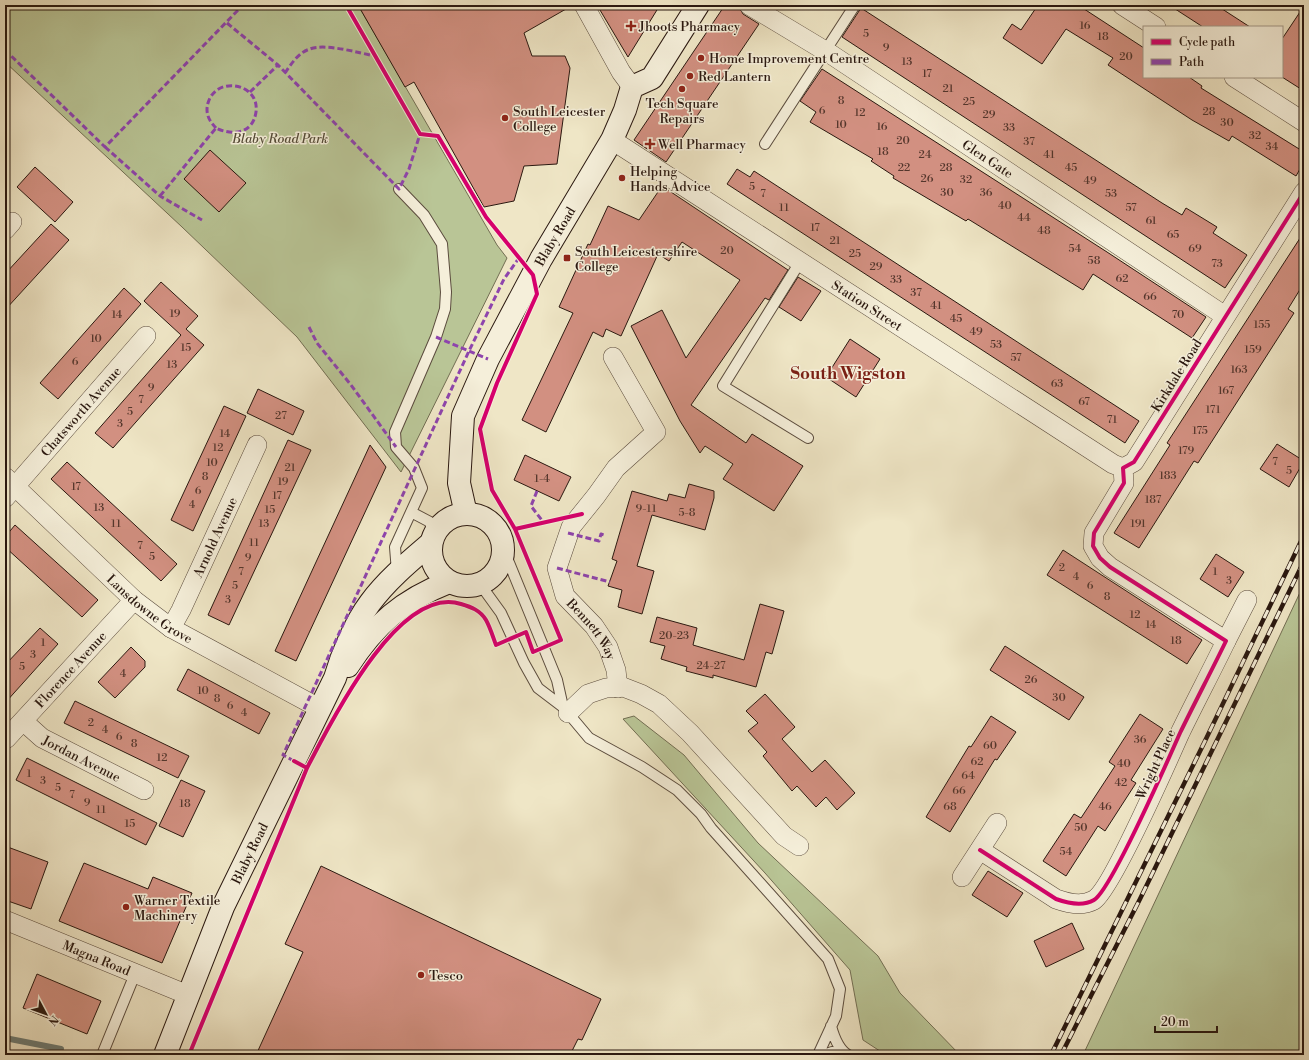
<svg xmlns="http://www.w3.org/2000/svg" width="1309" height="1060" viewBox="0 0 1309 1060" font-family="'Libre Bodoni',serif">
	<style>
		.green { fill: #b9c596; stroke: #726e53 }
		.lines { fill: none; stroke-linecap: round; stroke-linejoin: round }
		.stream { stroke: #6d7c75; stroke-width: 6 }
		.building { fill: #d29081; stroke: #2a1810 }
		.service-casing { stroke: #5b4c3e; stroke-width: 12 }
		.minor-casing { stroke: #5b4c3e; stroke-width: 20 }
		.secondary-casing { stroke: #2a1810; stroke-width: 24 }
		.service { stroke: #f5efda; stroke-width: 10 }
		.minor { stroke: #f5efda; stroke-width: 19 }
		.secondary { stroke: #f5efda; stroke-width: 22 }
		.rail-casing { stroke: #2a1810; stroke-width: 4.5 }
		.rail { stroke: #f5efda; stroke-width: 3; stroke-dasharray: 9; stroke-linecap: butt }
		.quiet { stroke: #8e44ad; stroke-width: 3; stroke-dasharray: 6 3; stroke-linecap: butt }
		.cycleway-casing { stroke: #f5efda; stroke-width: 6 }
		.cycleway { stroke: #d6006c; stroke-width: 4 }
		.poi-dot { fill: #8f2418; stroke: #f5efda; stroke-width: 1.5 }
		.labels { text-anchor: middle; stroke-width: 3; stroke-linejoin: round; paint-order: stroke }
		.number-label { font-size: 11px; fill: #54362c }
		.poi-label { font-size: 13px; fill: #2a1810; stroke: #f5efda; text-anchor: start }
		.park-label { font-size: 13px; font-style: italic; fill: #554c38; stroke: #f5efda }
		.street-label { font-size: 13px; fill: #2a1810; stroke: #f5efda }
		.district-label { font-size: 17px; font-weight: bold; fill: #7a1f14; stroke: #f5efda }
	</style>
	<rect width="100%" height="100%" fill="#efe6c6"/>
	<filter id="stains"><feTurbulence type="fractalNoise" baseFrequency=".005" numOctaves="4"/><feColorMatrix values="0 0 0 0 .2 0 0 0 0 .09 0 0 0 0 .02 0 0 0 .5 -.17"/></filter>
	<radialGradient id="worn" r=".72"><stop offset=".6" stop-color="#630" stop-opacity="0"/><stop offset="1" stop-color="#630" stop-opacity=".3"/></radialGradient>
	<path class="green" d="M5 5H358L497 245 507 258 401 472 297 337 182 227 5 62Z
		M1304 584V1055H1083Z
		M634 716 684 755 758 843 878 956 900 993 960 1055H886L863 1040 850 970 765 873 623 719Z"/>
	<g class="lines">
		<path class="stream" d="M5 1038 61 1049"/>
	</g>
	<path class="building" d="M358 5H573L524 33 532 56H565L570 68 557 164 524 166 514 201 484 207 414 82 405 87Z
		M597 5H660L628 57Z
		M725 5H738L743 14 759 24 666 162 634 140Z
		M1038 5H1078L1144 48V77H1189L1202 86 1201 88 1304 152V162L1296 176 1232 136 1229 141 1192 120 1108 65 1113 58 1066 29 1042 64 1003 38 1012 24 1021 30Z
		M1169 5H1216L1250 27H1203Z
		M1304 6V91L1282 77V39Z
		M861 8 1162 203 1182 215 1186 208 1217 227 1213 233 1247 255 1225 288 842 37Z
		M822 69 1107 252 1206 317 1192 338 1093 274 1083 290 968 219 966 221 893 178 894 176 871 161 873 159 810 122 816 112 800 101Z
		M210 150 246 183 219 212 184 179Z
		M35 167 73 202 55 222 17 187Z
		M737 169 750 177 754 171 1139 421 1125 443 727 184Z
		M662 186 788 270 769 300 765 298 691 405 746 443 752 434 803 466 774 511 723 479 733 464 705 446 700 453 680 421 631 326 662 310 686 358 740 280 682 242 669 261 658 254 621 336 606 329 603 337 593 332 546 432 522 420 573 313 559 307 588 244 590 245 608 206 639 220Z
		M51 224 69 240 5 310V274Z
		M1304 232V283L1288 309 1294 313 1198 463 1194 461 1139 548 1114 533 1170 445 1167 443Z
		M798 277 821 291 801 321 779 307Z
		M161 282 198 316 186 329 204 345 113 448 95 433 181 335 144 301Z
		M124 288 141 304 58 399 40 383Z
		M850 339 880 359 856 397 826 377Z
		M258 389 304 411 293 435 247 413Z
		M224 406 246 416 193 531 171 520Z
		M288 440 311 450 229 625 208 615Z
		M1277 444 1304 461 1289 487 1260 469Z
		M370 445 386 467 296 661 275 651Z
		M525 455 571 477 559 501 514 480Z
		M67 462 177 564 161 581 51 479Z
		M689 484 714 491V498L705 530 652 515 637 566 654 571 642 614 618 607 622 590 608 586 617 561 612 559 632 491 667 501 669 494 685 498Z
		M15 525 98 600 82 617 5 547V537Z
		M1063 550 1202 640 1187 664 1047 575Z
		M1216 554 1244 572 1228 597 1200 579Z
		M760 604 784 611 772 654 766 652 756 687 713 675V678L686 671 687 667 661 659 665 646 650 642 657 617 697 628 693 645 744 660Z
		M40 628 58 644 5 703V665Z
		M1005 646 1084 697 1069 720 990 670Z
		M131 647 145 661V667L115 698 98 682Z
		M188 669 270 713 259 734 177 690Z
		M765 694 795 727 782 739 812 772 825 760 855 793 837 810 826 797 816 807 797 786 792 791 763 756 767 752 748 731 758 723 746 711Z
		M75 701 189 756 178 778 64 723Z
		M1140 714 1163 729 1131 780 1136 783 1105 831 1098 826 1066 876 1043 861 1074 814 1081 818 1115 766 1109 762Z
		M991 716 1016 732 997 760 995 759 950 832 926 817 969 746 971 747Z
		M27 758 157 823 146 845 16 780Z
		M181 780 205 791 183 837 159 826Z
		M5 846 48 862 31 909 5 900Z
		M84 863 148 889 153 877 192 893 162 963 59 921Z
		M321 866 601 999 582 1040 578 1039 570 1055H256L303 952 285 944Z
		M988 871 1023 893 1007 917 972 895Z
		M1072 923 1084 949 1046 967 1034 941Z
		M37 974 101 1001 87 1034 23 1008Z"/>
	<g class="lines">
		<g class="service-casing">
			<path id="service" d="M765 144 855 5
				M800 262 723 386 808 438
				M411 512 430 522 433 536
				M503 548 557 680 563 707
				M397 572 395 547 422 488 414 468 396 447 395 432 436 337 445 309 446 292 442 244 424 215 399 189
				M480 584 501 613 524 663 538 688 563 707 589 738 642 767 677 790 701 814 711 828 828 959 840 989 836 1016 818 1055
				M831 1026C834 1037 838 1049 848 1055
				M102 1055 135 974
				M824 1055 832 1052 844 1053"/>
		</g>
		<g class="minor-casing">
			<g id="minor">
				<path d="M584 5 621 72 632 87"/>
				<path id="s1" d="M749 5 832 55 1225 316"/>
				<path d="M1122 5 1156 27"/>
				<path d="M1234 77 1304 122"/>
				<path id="s2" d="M612 140 1113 464 1123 468"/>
				<path d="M5 230 12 222"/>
				<path id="s3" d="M613 357 656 432 616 468 596 496 571 527 557 568 565 596 594 626 608 647 616 670 618 688"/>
				<path id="s4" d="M5 477 134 600 171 628 319 708"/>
				<path id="s5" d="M5 498 146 336"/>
				<path id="s6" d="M171 628 181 610 257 445"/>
				<path d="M1226 641 1247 600"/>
				<path d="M568 713 588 694 606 688 623 687 641 694 659 704 690 733 784 836 799 846"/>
				<path id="s7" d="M23 721 42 738 144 790"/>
				<path id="s8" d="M6 739 134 600"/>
				<path d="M980 850 1056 899C1067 903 1082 907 1094 900 1111 890 1168 760 1180 733 1195 702 1211 672 1226 641L1110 567 1100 558 1093 546 1094 533 1124 483 1123 468 1134 462 1304 192"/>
				<path d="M962 877 997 823"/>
				<path id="s9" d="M5 920 188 995"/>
			</g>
		</g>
		<g class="secondary-casing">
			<g id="secondary">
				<path id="s10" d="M466 514 459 483 463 416 488 359 541 259 612 140 625 110 632 87 652 78 698 5"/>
				<circle cx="467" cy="550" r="36"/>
				<path d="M348 666C375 624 403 600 449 582"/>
				<path id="s11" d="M165 1055 223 907 335 678C342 654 355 623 370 603 387 580 410 561 431 543"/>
			</g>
		</g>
		<use href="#service" class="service"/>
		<use href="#minor" class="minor"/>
		<use href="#secondary" class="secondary"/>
		<g class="rail-casing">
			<path id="rail" d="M1051 1055 1205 741 1304 535
				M1061 1055 1140 899 1304 561"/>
		</g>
		<use href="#rail" class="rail"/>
		<path class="quiet" d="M227 23 278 65 399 189 409 169 420 134
			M5 50 105 147 243 5
			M285 73C291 64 299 52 310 49 325 43 359 53 375 56
			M250 92 278 65
			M105 147 160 196 202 220
			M160 196 216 128C232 136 253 134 256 112 260 83 216 75 208 103 205 113 209 121 216 128
			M309 327 317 343 351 385 396 447
			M436 337 488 359
			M537 491 531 506 544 523
			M568 533 599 541 601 534 604 535
			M557 568 610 582
			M294 761 283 755 469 351 504 279 519 258"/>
		<g class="cycleway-casing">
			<path id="cycleway" d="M515 529 582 514
				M294 761 307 768C330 724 398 584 461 604 471 607 480 610 486 620 490 627 493 637 496 645L526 632 533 652 561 640 515 529 492 490 480 429 497 383 537 294 533 275 486 217 438 136 420 134 346 5
				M980 850 1056 899C1067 903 1082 907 1094 900 1111 890 1168 760 1180 733 1195 702 1211 672 1226 641L1110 567 1100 558 1093 546 1094 533 1124 483 1123 468 1134 462 1304 192
				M189 1055 307 768"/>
		</g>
		<use href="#cycleway" class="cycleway"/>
	</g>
	<g class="poi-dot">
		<path d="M629 20h4v4h4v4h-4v4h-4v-4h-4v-4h4z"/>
		<circle cx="701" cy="58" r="4"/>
		<circle cx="690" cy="76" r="4"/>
		<circle cx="682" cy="89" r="4"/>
		<circle cx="505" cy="118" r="4"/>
		<path d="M648 138h4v4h4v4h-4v4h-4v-4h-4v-4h4z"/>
		<circle cx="622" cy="178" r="4"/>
		<rect x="563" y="254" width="8" height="8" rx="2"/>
		<circle cx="126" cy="907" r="4"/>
		<circle cx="421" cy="975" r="4"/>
	</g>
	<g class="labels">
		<g class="number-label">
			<text x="1085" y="29">16</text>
			<text x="866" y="37">5</text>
			<text x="1103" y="40">18</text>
			<text x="886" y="51">9</text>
			<text x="1126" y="60">20</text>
			<text x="907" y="65">13</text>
			<text x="927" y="77">17</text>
			<text x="948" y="92">21</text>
			<text x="841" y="104">8</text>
			<text x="969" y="105">25</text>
			<text x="822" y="114">6</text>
			<text x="1209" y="115">28</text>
			<text x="860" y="116">12</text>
			<text x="989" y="118">29</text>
			<text x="1227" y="126">30</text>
			<text x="841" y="128">10</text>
			<text x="882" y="130">16</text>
			<text x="1009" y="131">33</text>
			<text x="1255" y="139">32</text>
			<text x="903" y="144">20</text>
			<text x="1029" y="145">37</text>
			<text x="1272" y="150">34</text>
			<text x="883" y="155">18</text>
			<text x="925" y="158">24</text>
			<text x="1049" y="158">41</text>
			<text x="904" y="171">22</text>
			<text x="946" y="171">28</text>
			<text x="1071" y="171">45</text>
			<text x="927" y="182">26</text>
			<text x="966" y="183">32</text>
			<text x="1090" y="184">49</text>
			<text x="752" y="190">5</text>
			<text x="947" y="196">30</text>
			<text x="986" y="196">36</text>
			<text x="763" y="197">7</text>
			<text x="1111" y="197">53</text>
			<text x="1005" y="209">40</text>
			<text x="784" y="211">11</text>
			<text x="1131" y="211">57</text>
			<text x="1024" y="221">44</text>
			<text x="1151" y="224">61</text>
			<text x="815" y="231">17</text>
			<text x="1044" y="234">48</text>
			<text x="1173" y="238">65</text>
			<text x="835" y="244">21</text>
			<text x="1075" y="252">54</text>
			<text x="1195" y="252">69</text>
			<text x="727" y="254">20</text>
			<text x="855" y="257">25</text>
			<text x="1094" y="264">58</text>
			<text x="1217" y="267">73</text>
			<text x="876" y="270">29</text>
			<text x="1122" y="282">62</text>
			<text x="896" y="283">33</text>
			<text x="916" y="296">37</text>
			<text x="1150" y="300">66</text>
			<text x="936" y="309">41</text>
			<text x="175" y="317">19</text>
			<text x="117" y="318">14</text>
			<text x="1178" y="318">70</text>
			<text x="956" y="322">45</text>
			<text x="1262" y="328">155</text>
			<text x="976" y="335">49</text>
			<text x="96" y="342">10</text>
			<text x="996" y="348">53</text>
			<text x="186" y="351">15</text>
			<text x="1253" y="353">159</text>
			<text x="1016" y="361">57</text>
			<text x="75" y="365">6</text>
			<text x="172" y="368">13</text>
			<text x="1239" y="373">163</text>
			<text x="1057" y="387">63</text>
			<text x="151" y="391">9</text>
			<text x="1226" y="394">167</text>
			<text x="141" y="403">7</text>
			<text x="1084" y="405">67</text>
			<text x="1213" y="413">171</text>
			<text x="130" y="415">5</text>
			<text x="281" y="419">27</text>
			<text x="1112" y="423">71</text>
			<text x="120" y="427">3</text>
			<text x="1200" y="434">175</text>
			<text x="225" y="437">14</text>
			<text x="218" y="451">12</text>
			<text x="1186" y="454">179</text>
			<text x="1275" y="465">7</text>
			<text x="212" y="466">10</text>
			<text x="290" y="471">21</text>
			<text x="1289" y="474">5</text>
			<text x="1168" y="479">183</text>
			<text x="205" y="480">8</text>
			<text x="542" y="482">1-4</text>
			<text x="283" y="485">19</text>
			<text x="76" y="490">17</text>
			<text x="198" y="494">6</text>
			<text x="277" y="499">17</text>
			<text x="1153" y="503">187</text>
			<text x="192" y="508">4</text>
			<text x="99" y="511">13</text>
			<text x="646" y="512">9-11</text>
			<text x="270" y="513">15</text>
			<text x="687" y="516">5-8</text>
			<text x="116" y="527">11</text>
			<text x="264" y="527">13</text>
			<text x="1138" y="527">191</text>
			<text x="254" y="546">11</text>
			<text x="140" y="549">7</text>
			<text x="152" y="560">5</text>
			<text x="248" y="561">9</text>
			<text x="1062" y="571">2</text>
			<text x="241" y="575">7</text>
			<text x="1215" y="575">1</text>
			<text x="1076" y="580">4</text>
			<text x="1229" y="584">3</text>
			<text x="235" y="589">5</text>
			<text x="1090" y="589">6</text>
			<text x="1107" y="600">8</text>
			<text x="228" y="603">3</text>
			<text x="1135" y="618">12</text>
			<text x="1151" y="628">14</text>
			<text x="674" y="639">20-23</text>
			<text x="1176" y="644">18</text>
			<text x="43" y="646">1</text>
			<text x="33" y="658">3</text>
			<text x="711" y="669">24-27</text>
			<text x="22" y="670">5</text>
			<text x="123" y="677">4</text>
			<text x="1031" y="683">26</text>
			<text x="203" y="694">10</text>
			<text x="1059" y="701">30</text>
			<text x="217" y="702">8</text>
			<text x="230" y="709">6</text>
			<text x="244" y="716">4</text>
			<text x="91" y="726">2</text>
			<text x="105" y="733">4</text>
			<text x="119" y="740">6</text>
			<text x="1140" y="743">36</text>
			<text x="134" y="747">8</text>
			<text x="990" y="749">60</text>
			<text x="162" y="761">12</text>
			<text x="977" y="765">62</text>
			<text x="1124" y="767">40</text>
			<text x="29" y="777">1</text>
			<text x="968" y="779">64</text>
			<text x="43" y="784">3</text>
			<text x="1121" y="786">42</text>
			<text x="58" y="791">5</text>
			<text x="959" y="794">66</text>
			<text x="72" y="798">7</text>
			<text x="87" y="806">9</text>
			<text x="185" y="807">18</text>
			<text x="950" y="810">68</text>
			<text x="1105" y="810">46</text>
			<text x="101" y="813">11</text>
			<text x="130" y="827">15</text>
			<text x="1081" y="831">50</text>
			<text x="1066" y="855">54</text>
		</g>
		<g class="poi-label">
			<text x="639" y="31">Jhoots Pharmacy</text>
			<text x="709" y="63">Home Improvement Centre</text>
			<text x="698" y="81">Red Lantern</text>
			<text x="682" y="108" text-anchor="middle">Tech Square<tspan x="682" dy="15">Repairs</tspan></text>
			<text x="513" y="116">South Leicester<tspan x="513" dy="15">College</tspan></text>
			<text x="658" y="149">Well Pharmacy</text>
			<text x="630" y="176">Helping<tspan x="630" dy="15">Hands Advice</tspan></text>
			<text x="575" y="256">South Leicestershire<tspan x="575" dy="15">College</tspan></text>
			<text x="134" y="905">Warner Textile<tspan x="134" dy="15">Machinery</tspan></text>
			<text x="429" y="980">Tesco</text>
		</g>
		<g class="park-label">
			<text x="280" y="143">Blaby Road Park</text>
		</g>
		<g class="street-label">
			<text dy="5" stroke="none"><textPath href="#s1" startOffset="284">Glen Gate</textPath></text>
			<text dy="5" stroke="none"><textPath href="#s10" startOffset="301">Blaby Road</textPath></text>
			<text dy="5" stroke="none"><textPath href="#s2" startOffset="304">Station Street</textPath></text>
			<text transform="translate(1176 375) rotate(-58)" y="5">Kirkdale Road</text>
			<text dy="5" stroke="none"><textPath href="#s5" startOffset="115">Chatsworth Avenue</textPath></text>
			<text dy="5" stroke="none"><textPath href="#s6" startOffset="101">Arnold Avenue</textPath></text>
			<text dy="5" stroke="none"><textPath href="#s4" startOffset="196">Lansdowne Grove</textPath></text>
			<text dy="5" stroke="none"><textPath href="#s3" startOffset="330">Bennett Way</textPath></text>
			<text dy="5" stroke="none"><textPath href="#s8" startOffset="95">Florence Avenue</textPath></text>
			<text dy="5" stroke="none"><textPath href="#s7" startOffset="70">Jordan Avenue</textPath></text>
			<text transform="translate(1155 764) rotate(-65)" y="5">Wright Place</text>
			<text dy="5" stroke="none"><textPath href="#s11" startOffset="219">Blaby Road</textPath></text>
			<text dy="5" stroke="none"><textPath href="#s9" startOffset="99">Magna Road</textPath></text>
		</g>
		<g class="district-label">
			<text x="848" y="379">South Wigston</text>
		</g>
	</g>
	<rect width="1309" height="1060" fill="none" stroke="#efe6c6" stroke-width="20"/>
	<rect x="6" y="6" width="1297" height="1048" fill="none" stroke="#2a1810" stroke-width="2"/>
	<rect x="10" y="10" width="1289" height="1040" fill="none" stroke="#2a1810"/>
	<rect x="1143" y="26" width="140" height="52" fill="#f5efda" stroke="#a49989"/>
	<rect x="1151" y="39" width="20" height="6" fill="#d6006c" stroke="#a49989"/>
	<text x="1179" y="46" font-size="12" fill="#2a1810">Cycle path</text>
	<rect x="1151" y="59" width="20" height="6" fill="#8e44ad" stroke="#a49989"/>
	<text x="1179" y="66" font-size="12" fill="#2a1810">Path</text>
	<g transform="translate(46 1014) rotate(131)" stroke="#f5efda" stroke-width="3" paint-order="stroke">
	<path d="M0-3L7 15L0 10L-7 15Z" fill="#2a1810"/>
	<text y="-6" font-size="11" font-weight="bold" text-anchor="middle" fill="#2a1810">N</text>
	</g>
	<path d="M1155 1026v6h62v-6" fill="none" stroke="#2a1810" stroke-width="2"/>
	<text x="1161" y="1026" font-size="12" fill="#2a1810" stroke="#f5efda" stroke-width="3" paint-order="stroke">20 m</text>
	<rect width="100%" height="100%" filter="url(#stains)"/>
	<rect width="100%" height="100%" fill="url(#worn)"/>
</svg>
